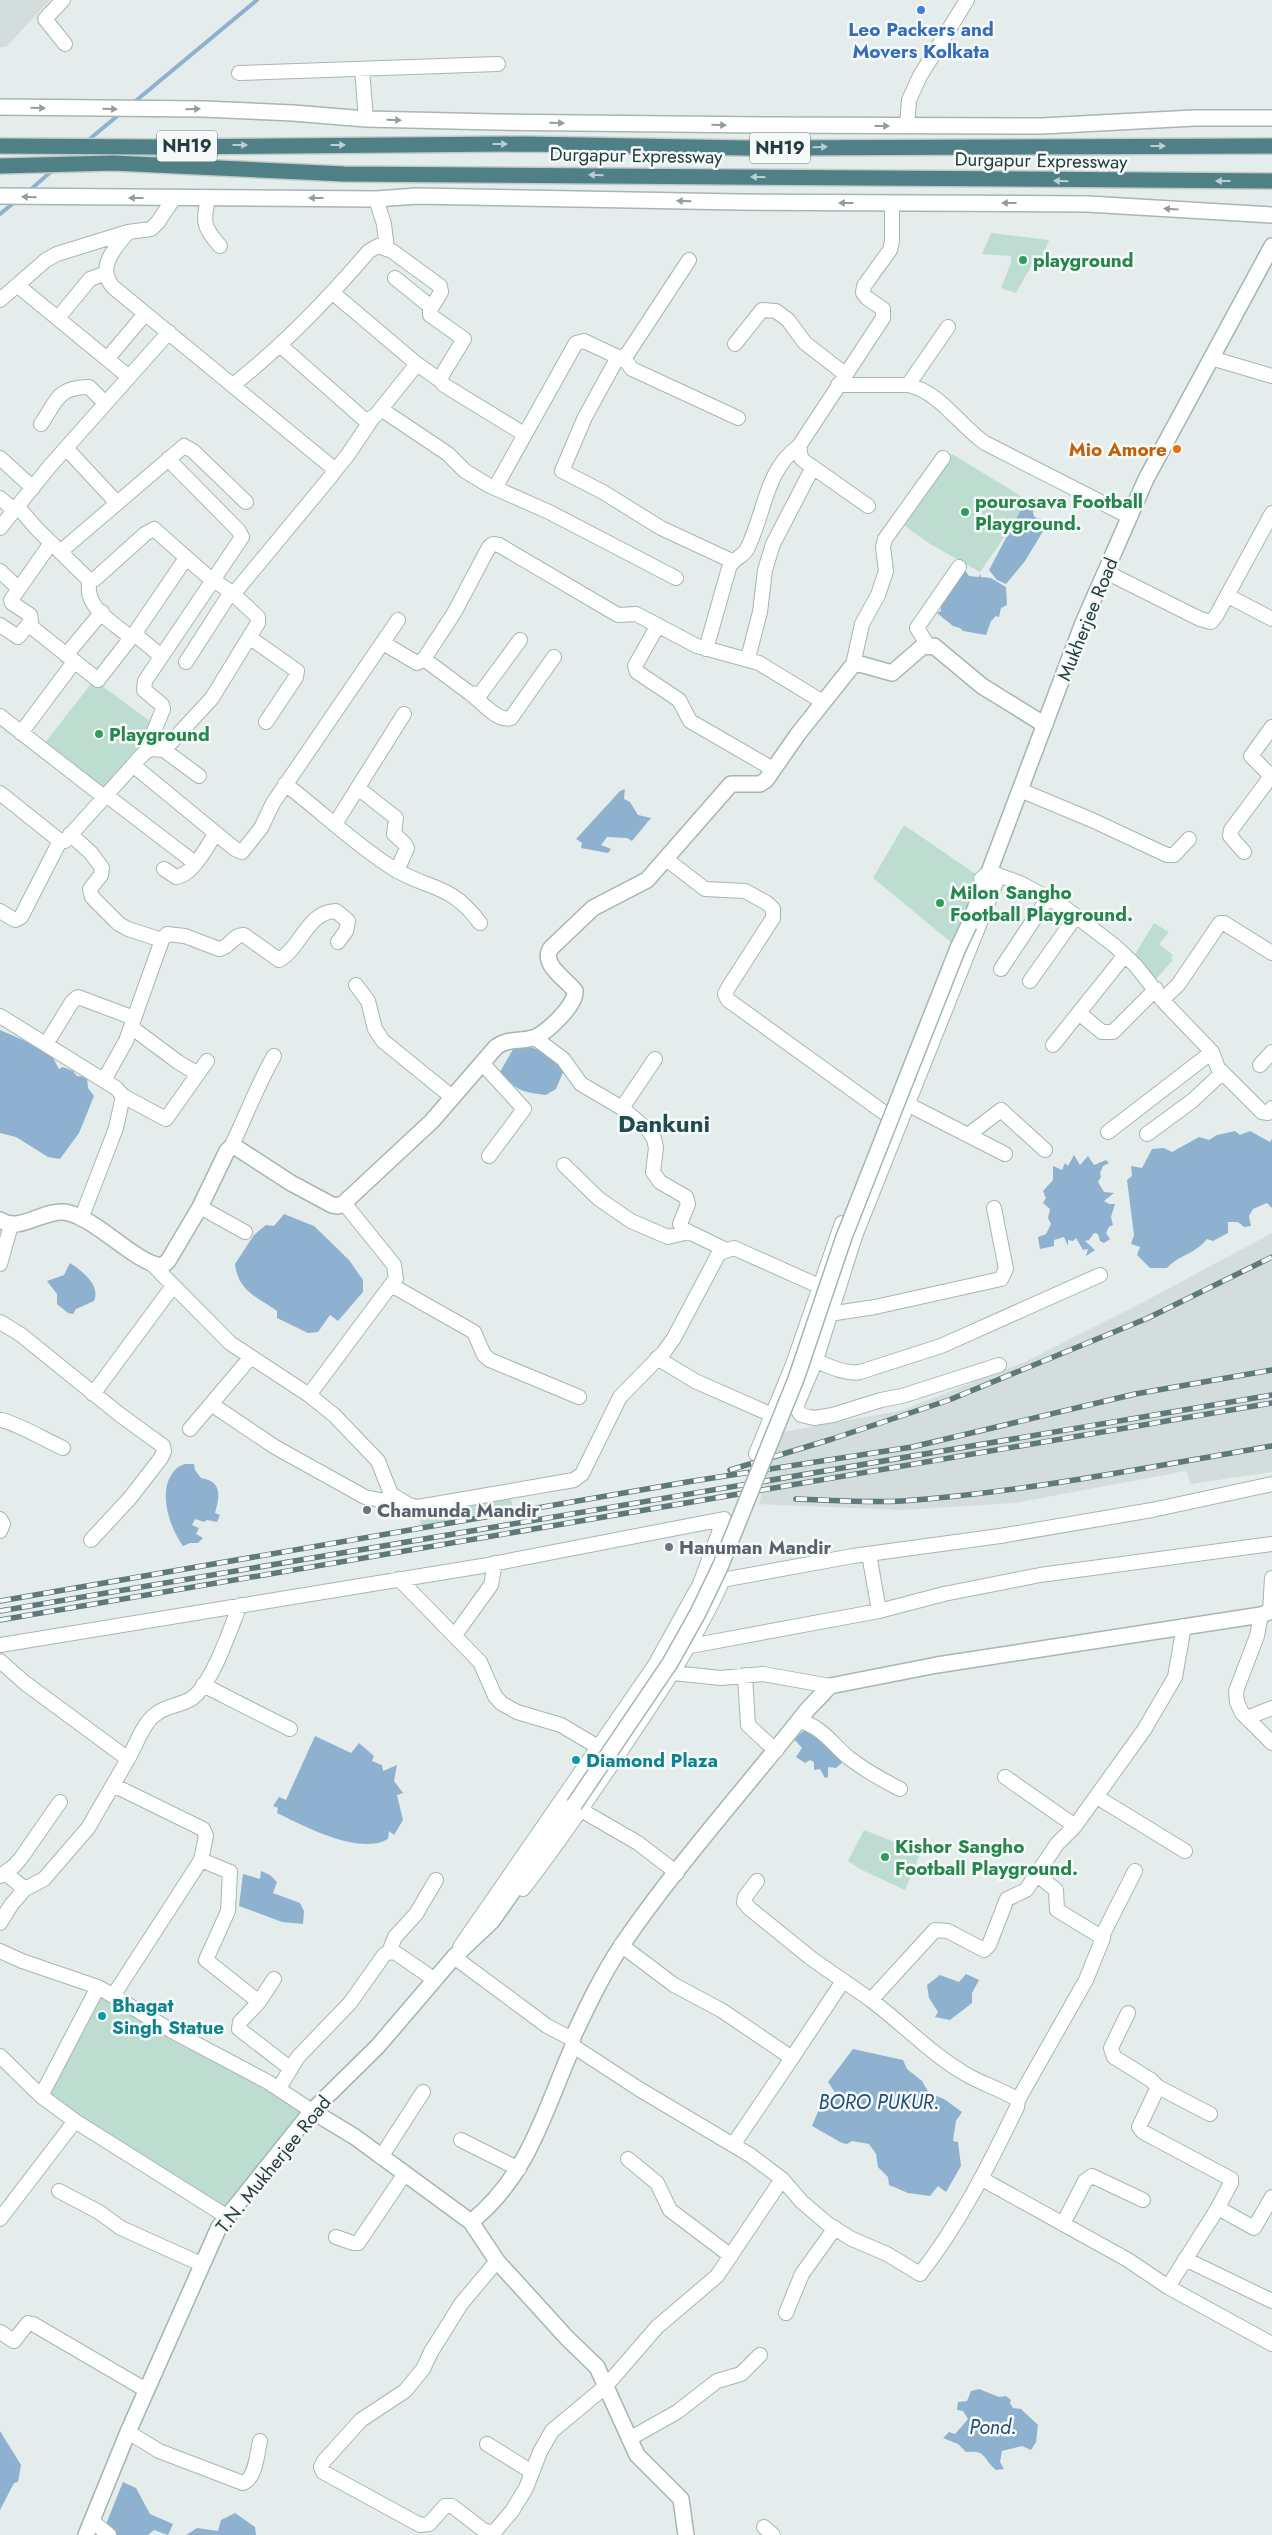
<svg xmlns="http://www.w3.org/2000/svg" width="1272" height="2535" viewBox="0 0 1272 2535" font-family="Jost,sans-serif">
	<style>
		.built { fill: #d2dddc }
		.green { fill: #beddd1 }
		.water { fill: #8fb1d0 }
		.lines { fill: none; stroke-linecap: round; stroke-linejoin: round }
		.stream { stroke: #8fb1d0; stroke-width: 4 }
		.minor-casing { stroke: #a7b5b4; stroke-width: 16 }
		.tertiary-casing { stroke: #a7b5b4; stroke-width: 18 }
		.secondary-casing { stroke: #a0b6b5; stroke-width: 18 }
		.trunk-casing { stroke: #c2c9c9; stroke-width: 18 }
		.minor { stroke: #fff; stroke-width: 14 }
		.tertiary { stroke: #fff; stroke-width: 15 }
		.secondary { stroke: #fff; stroke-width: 15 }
		.trunk { stroke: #4e8086; stroke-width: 15 }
		.rail-casing { stroke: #5f787a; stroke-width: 5.5 }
		.rail { stroke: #f5faf9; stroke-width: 4; stroke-dasharray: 11; stroke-linecap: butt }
		.secondary-bridge-casing { stroke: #a0b6b5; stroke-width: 18; stroke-linecap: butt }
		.secondary-bridge { stroke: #fff; stroke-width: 15 }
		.oneway { fill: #929e9e }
		.oneway2 { fill: #bbcfd1 }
		.shop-dot { fill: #3f7fe0; stroke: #f5faf9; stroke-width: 2 }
		.leisure-dot { fill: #2e9e5b; stroke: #f5faf9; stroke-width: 2 }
		.food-dot { fill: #e8710a; stroke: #f5faf9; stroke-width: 2 }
		.worship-dot { fill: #6b7280; stroke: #f5faf9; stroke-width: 2 }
		.culture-dot { fill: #0f9aa8; stroke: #f5faf9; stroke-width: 2 }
		.labels { text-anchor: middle; stroke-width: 5; stroke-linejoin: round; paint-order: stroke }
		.shield { fill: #f5faf9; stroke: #637676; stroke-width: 1 }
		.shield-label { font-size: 18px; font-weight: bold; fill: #243d3e }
		.shop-label { font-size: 19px; font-weight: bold; fill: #366cbe; stroke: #f5faf9 }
		.street-label { font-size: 19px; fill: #243d3e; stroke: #f5faf9 }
		.leisure-label { font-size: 19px; font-weight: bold; fill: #27864d; stroke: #f5faf9; text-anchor: start }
		.food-label { font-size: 19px; font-weight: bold; fill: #c56008; stroke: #f5faf9; text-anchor: end }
		.worship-label { font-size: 19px; font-weight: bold; fill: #5b616d; stroke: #f5faf9; text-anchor: start }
		.culture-label { font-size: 19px; font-weight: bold; fill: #0d838f; stroke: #f5faf9; text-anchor: start }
		.water-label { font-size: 20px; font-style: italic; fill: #204d79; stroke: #f5faf9 }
		.district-label { font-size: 24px; font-weight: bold; fill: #204c50; stroke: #f5faf9 }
	</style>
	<rect width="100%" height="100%" fill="#e4edec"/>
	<path class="built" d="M0 0H50L6 47H0Z
		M1272 1233V1472L1191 1484 1186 1471 1014 1503 901 1510 759 1504 778 1433 903 1410 1027 1361 1151 1298Z"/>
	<path class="green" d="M991 233 1049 240 1043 257 1037 256 1016 293 1001 288 1011 263V256L982 254Z
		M952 454 1029 501 980 572 930 544 901 523Z
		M94 680 154 724 106 791 44 744Z
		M904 825 986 881 958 948 873 878Z
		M1154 923 1169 932 1159 944 1173 955 1171 958 1173 960 1156 979 1134 956Z
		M510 1496 513 1508 421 1526 418 1510Z
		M864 1830 921 1852 905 1890 860 1869 848 1861Z
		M98 1987 311 2112 226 2216 41 2096Z"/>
	<path class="water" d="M1026 500 1035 503 1033 514 1035 517 1048 523 1025 561 1006 584 997 580 989 570Z
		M965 570 969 576 979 577 981 574V577L991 578 1006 587 1007 605 1001 608 999 617 996 616 991 621 986 635 963 631 960 628 953 626 937 613 941 611V606Z
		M625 789 624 799 630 802 638 815 651 818 632 841 627 838 607 837 601 845 611 849 608 853 581 848 582 843 576 839 620 791Z
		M0 1030 23 1040 52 1056 59 1069 63 1067 73 1071 77 1076 87 1077 88 1088 94 1096 79 1133 60 1159 48 1157 16 1137 0 1133Z
		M516 1044C535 1047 550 1054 566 1065L556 1089 546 1095C522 1092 516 1091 500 1072Z
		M1235 1131 1240 1135 1250 1131 1270 1142 1272 1139V1208L1267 1203 1253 1209 1249 1216 1251 1226 1244 1227 1238 1222H1228V1233L1213 1241 1207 1239C1194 1255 1180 1254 1167 1268H1150L1137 1255 1140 1247 1131 1244 1134 1235 1127 1180 1132 1176 1131 1166 1142 1168 1152 1149 1164 1148 1172 1152 1199 1137 1209 1140 1217 1135Z
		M1074 1155 1080 1165 1088 1156 1094 1165 1106 1160 1109 1163 1103 1166 1100 1173 1101 1177 1098 1182 1104 1192 1114 1193 1104 1201 1109 1204H1115L1111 1217 1113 1225 1109 1227 1106 1233 1110 1239 1104 1243 1100 1241 1098 1234 1094 1233 1089 1240 1085 1241 1095 1250 1086 1256 1088 1249 1083 1250 1076 1238 1073 1241 1068 1240V1246L1064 1237 1054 1240V1246L1040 1249 1038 1237 1046 1234 1051 1224 1048 1218 1050 1209 1043 1203 1046 1198 1043 1191 1053 1180V1166L1062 1170 1065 1163 1068 1166Z
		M284 1214 314 1226 349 1260 363 1280V1292L338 1321 330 1315 318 1332 308 1333 277 1318V1311C257 1297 238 1291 235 1264L254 1235 266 1225 274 1226Z
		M70 1263C82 1271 101 1285 94 1301L76 1309 73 1314 68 1313 57 1304V1294L47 1281 64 1275Z
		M185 1464H194L195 1470 201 1478C222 1481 220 1496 215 1513L220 1515 217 1522 207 1520 204 1522 195 1519 192 1525 199 1528 196 1534 203 1538 198 1543H190L183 1546C170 1528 156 1490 175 1470 177 1467 182 1465 185 1464Z
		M807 1728 845 1760 836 1768 828 1767V1777L825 1778 820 1769 814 1770V1762L810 1760 805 1763 796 1757 802 1748 794 1739Z
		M315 1736 351 1753 359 1743 374 1756 372 1761 382 1765 383 1771 397 1765 394 1781 403 1793 397 1795 403 1820 394 1835 389 1831 388 1839C360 1856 304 1826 277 1813L278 1808 273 1806 279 1797 286 1800Z
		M261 1871 270 1875 277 1882 273 1893 300 1903 304 1911 303 1924 282 1922 239 1906 243 1874 260 1879Z
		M966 1974 979 1980 972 1993V2003L950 2020 935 2017 938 2012 929 1998 927 1985 940 1975 959 1982Z
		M853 2049 903 2060 907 2069 922 2081 929 2093 944 2099 962 2112 956 2121 953 2141 958 2142 961 2166 946 2192 938 2186 930 2196 908 2193 889 2185 888 2177 878 2167 876 2154 869 2144 852 2141 847 2144 842 2143 812 2126 819 2109 831 2104 836 2094 828 2082Z
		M979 2389 999 2397 1006 2396 1011 2400 1010 2403 1013 2408 1021 2409 1038 2425 1036 2442 1031 2450 1022 2446 1002 2451 1000 2462 1004 2469 996 2470C982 2458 987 2450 966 2452L958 2444 943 2438 949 2432 955 2434 968 2419 963 2411 957 2410 958 2402 967 2401 971 2391Z
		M0 2431 21 2465 18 2482 14 2483 0 2510Z
		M123 2482 136 2488 150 2514 173 2524 168 2535 154 2530 148 2535H115L104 2529Z
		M235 2513 255 2527 256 2535H186L197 2528 218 2531 221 2520Z"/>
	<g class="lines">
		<path class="stream" d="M132 104 257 0
			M86 142 121 113
			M29 191 54 169
			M0 214 16 201"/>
		<g class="minor-casing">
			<path id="minor" d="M63 0 45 19 65 44
				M362 69 366 119
				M239 73 498 64
				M907 126 909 100 920 76 967 0
				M208 198C203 223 203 227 220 246
				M376 199 384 224 387 249
				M395 278 431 307
				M17 285 129 377
				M333 293 417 364
				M0 300 46 260 57 254 128 232 151 229 158 222 174 198
				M58 318 90 279 106 273
				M735 344 762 310 776 311 788 320 805 343 845 374
				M281 346 366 421 376 415 417 364 441 381
				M618 357 585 417 562 471 603 492 661 528 732 561
				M623 357 632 369 738 418
				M1211 358 1272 376
				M107 359 145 314
				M233 385C284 345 327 300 369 251L378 246 392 251 440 286 441 292 430 310V315L464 339 442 375 441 381 444 385 524 434
				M838 385H908C940 392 959 425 985 443L1130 517
				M908 385 948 327
				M381 409 448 454 465 471 488 485 549 512 676 578
				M41 424C57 401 57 387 89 387L105 403
				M66 448 117 503
				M0 458 33 488
				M333 473 347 456 372 419
				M495 488 576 343 584 341 618 357H623L628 353 689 260
				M0 498 15 511
				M868 506 804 461 801 458 799 446 883 318V309L867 298 863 293 864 286 890 250 892 241V203
				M18 507 37 529 90 581 95 579 145 534 154 529 206 575 231 592 236 591 332 475 333 468 113 287C96 267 115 248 128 232
				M0 528 50 466 169 332
				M60 552 184 446 193 451 246 502
				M0 571 18 588
				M1106 572 1200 619 1211 622 1216 616 1272 513
				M90 581C82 606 114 623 131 638
				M1228 596 1272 619
				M0 625 18 637 31 621 30 615 12 603 11 600 51 543
				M29 625 98 680 137 630
				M658 625 635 666 637 672 679 700 690 721 773 769
				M249 637 297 671 296 677 266 722
				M383 643 417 663 424 659 454 613 489 547 493 544 499 545 618 615 636 614 697 646 759 663 823 702
				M927 644 917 628 959 567
				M706 649 729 568C733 558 743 557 747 549 765 514 765 470 799 446
				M66 655 102 612
				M161 656 138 637 137 630 186 558
				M748 658 760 612 765 570 773 544 813 467
				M424 659 471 694 481 693 520 640
				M853 665 862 624 878 595 886 571 883 547 885 539 943 458
				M471 694C482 702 497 722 511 718L554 657
				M0 716 104 797
				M1272 727 1251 756 1272 777
				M21 733 74 662
				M164 750 199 776
				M146 751 163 709 162 705 144 690 145 681 242 537 238 530 168 459
				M133 765 235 849 242 852 261 828 273 803 398 620
				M285 784C321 811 353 843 391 867 428 891 449 881 480 923
				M358 788 396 818 394 834 405 844 407 848 397 871
				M1020 790 1092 820 1167 855H1174L1189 839
				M0 793 60 841H65L144 753 151 749 164 750 212 698 258 623V617L231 592 186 662
				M106 795 195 863
				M335 824 404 714
				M70 834 91 853 102 868 101 875 90 889 92 897 119 924 128 929 162 940
				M1244 852 1230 836 1231 830 1272 775
				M666 859 705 889 745 891 767 903 773 909V918L728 988 725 994 728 1000 886 1114
				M164 869 176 877C193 875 207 846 216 833
				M981 879 989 872 1020 883 1064 907 1115 946 1136 966 1166 1004 1212 1052 1218 1068 1262 1112 1268 1113 1272 1108
				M0 911 15 920 21 917 60 841
				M1001 969 1048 898
				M1030 981 1076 916
				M356 985 368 1001 375 1029 383 1041 452 1097
				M1162 1000 1178 985 1220 923H1224L1272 953
				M1079 1013 1102 1032H1113L1156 989
				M0 1016 116 1088 123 1096 116 1128 81 1219
				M131 1027 178 1062 198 1074
				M535 1038 563 1059 581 1084 622 1108 649 1131 654 1139 656 1148 653 1172 660 1182 686 1197 688 1204 680 1224 683 1229 726 1250
				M46 1044 72 1002 78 997 134 1018
				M1053 1045 1125 955
				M482 1063 524 1109 489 1156
				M1260 1065 1272 1052
				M104 1080 126 1041 162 940 167 934 185 936 219 949C230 948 233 934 244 935L279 960C300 949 308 911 336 911L348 921 346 931 338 942
				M123 1096 166 1119 207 1061
				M909 1105 1005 1154
				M622 1108 655 1059
				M1108 1132 1212 1052
				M1147 1134 1192 1101 1222 1073
				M968 1135 1001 1110 1045 1150
				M231 1147C246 1116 257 1086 274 1056
				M564 1165 599 1199 631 1221 668 1237 689 1232
				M344 1203 394 1265 396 1279 391 1285
				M200 1207 245 1232
				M0 1264 11 1225
				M153 1265 230 1343 309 1395 334 1415 378 1461 391 1494 409 1505 418 1507 574 1480 582 1474 620 1397 664 1352 674 1338 719 1253 734 1248 819 1286
				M829 1314 875 1307 1001 1279 1006 1269 994 1208
				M0 1322 20 1334 119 1414 163 1446 164 1451 161 1458 130 1498 91 1540
				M807 1357C823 1363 843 1375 860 1372L941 1346 1100 1275
				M657 1358 695 1381 772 1415
				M999 1365 902 1396 881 1400 833 1415 814 1418 801 1415 796 1407 816 1360 855 1236 999 875
				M93 1394 173 1286
				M309 1395 391 1285 474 1332 484 1355 490 1360 579 1397
				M211 1404 275 1447 365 1497 380 1500 396 1499
				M1 1420C17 1423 45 1440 63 1448
				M190 1429 250 1358
				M756 1454 792 1367 842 1223
				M0 1519 3 1524 0 1531
				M869 1554 879 1611
				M399 1579 480 1662 495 1696 501 1703 517 1712 561 1725 598 1747
				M1270 1612 1272 1578
				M1261 1615 1257 1636 1236 1691 1237 1702 1242 1713 1272 1743
				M455 1635 491 1585 495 1563
				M0 1645 482 1566 724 1519 700 1584
				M690 1646 879 1611 944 1594 1040 1575 1272 1544
				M0 1661 25 1683 128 1759 88 1828 44 1879 25 1889 11 1905 0 1923
				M673 1673 721 1678 763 1674 830 1686
				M745 1675 748 1725 776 1751
				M203 1685 290 1729
				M1247 1718 1272 1708
				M798 1721C821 1725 833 1745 849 1758 865 1770 882 1780 900 1789
				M128 1759C136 1745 143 1723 156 1714 168 1704 186 1706 197 1694 216 1673 229 1632 240 1605
				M1005 1777 1075 1826
				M1097 1797 1185 1851
				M581 1810 638 1843 677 1873
				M201 1860 230 1872 228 1911 206 1960 259 2002
				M5 1873 25 1889
				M0 1876 14 1866 21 1858 60 1802
				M757 1881 745 1897 744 1902 749 1908 812 1959 871 2000 935 1930 948 1931 984 1950 989 1945 1007 1899 1026 1890 1057 1844 1075 1826 1144 1730 1175 1677 1184 1626
				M523 1889C561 1840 596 1788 630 1737 665 1685 697 1637 723 1580
				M1102 1936 1135 1871
				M621 1945 674 1985 721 2010 792 2058 843 1981
				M460 1947 655 1665 700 1584 853 1556 1000 1536 1152 1510 1272 1484
				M0 1951 22 1961 98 1987
				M389 1952 395 1937 416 1914 436 1880
				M454 1957 547 2026 572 2039
				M274 1979 259 2002 240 2022 239 2029 291 2069
				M113 1996 201 1860 206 1836 203 1829 113 1785
				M1128 2013 1111 2048 1114 2057 1151 2080 1158 2087 1139 2127 1143 2132 1231 2179V2183L1216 2211
				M0 2056 41 2096
				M1158 2087 1210 2114
				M279 2088 298 2057 350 2003 384 1955 389 1952 396 1953 435 1980
				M1018 2100 1086 1980 1103 1938 1057 1910 1056 1890 1036 1874
				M75 2121 41 2096 98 1987 172 2031 268 2082 312 2111
				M461 2140 519 2169
				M733 2145 792 2058
				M381 2157 423 2092
				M628 2159 657 2183 670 2210 731 2256
				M782 2179 802 2202 829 2225 852 2239 887 2254 920 2274C960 2223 989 2165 1017 2107L1018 2100C1003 2090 985 2085 969 2076 933 2056 904 2025 871 2000
				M982 2179 1128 2260 1168 2287 1272 2344
				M59 2191 99 2212 121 2228 201 2264
				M0 2219 75 2121 226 2216
				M1063 2224 1085 2181 1092 2176 1143 2200
				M336 2237 353 2243H358L404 2175
				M1185 2259 1272 2301
				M497 2261 461 2304 431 2352 423 2369 405 2391 361 2420 324 2461 321 2467 323 2472 420 2525 429 2524 445 2506H452L486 2532 495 2531 512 2511 526 2488 540 2452 552 2431 606 2386 657 2327 717 2276 782 2179 750 2155 639 2089 573 2046
				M1168 2287 1216 2211 1220 2209 1254 2228 1272 2197
				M786 2313 802 2274 835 2228
				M0 2332 14 2341 28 2323 33 2324 146 2390
				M128 2432 159 2451 243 2483C256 2478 257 2454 260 2441
				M629 2439 677 2412 717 2381 741 2374 760 2355
				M487 2444 532 2472
				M92 2521 109 2535
				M764 2527 773 2535"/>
		</g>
		<g class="tertiary-casing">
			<path id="tertiary" d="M0 107 203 109 293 113 366 119 496 122 766 125 1042 126 1194 118H1272
				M0 196 376 199 417 196 739 202 1088 204 1272 215
				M0 1220C20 1233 42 1210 64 1212 95 1216 134 1263 162 1266L168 1261 200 1207 227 1151 231 1147 237 1148 291 1183 332 1205 338 1206 344 1203 432 1121 496 1047C508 1038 519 1042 533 1038 546 1034 577 1004 575 991 566 979 540 964 551 948L593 908 647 880 731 784H760L766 780 798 734 853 665 860 664 892 673 922 647 934 646 982 686 1045 725
				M312 2111 355 2137 471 2222 497 2261 567 2338 597 2367 637 2455 681 2499 686 2535
				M471 2222C529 2175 544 2112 573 2046L572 2039C587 2007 602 1975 622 1945 678 1863 746 1788 808 1709L830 1686 937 1665 1261 1615 1272 1611"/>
		</g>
		<g class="secondary-casing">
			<path id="secondary" d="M969 925 1083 623 1146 479 1272 246
				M86 2535 128 2432 219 2227 311 2112 378 2046 454 1957 492 1921 574 1805"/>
		</g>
		<g class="trunk-casing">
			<path id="trunk" d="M0 146 155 147 525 144 746 148 1272 146
				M0 166 113 163 344 174 1272 181"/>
		</g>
		<use href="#minor" class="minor"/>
		<use href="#tertiary" class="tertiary"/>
		<use href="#secondary" class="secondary"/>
		<use href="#trunk" class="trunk"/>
		<g class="rail-casing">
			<path id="rail" d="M730 1470 832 1439 949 1400 1148 1318 1272 1257
				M796 1499C831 1500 866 1503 902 1501 1026 1492 1149 1467 1272 1446
				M0 1601 687 1482 912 1447 1135 1394 1272 1370
				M0 1611 1272 1395
				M0 1620 1272 1403"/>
		</g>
		<use href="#rail" class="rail"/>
		<g class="secondary-bridge-casing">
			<path id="secondary-bridge" d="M574 1805 670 1663 698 1613 720 1567 796 1379 844 1237 958 948 969 925"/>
		</g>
		<use href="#secondary-bridge" class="secondary-bridge"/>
	</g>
	<defs><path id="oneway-solid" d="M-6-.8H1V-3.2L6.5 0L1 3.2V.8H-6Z" transform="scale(1.25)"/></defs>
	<g class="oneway">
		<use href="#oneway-solid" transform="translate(38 108) rotate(1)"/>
		<use href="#oneway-solid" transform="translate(110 109) rotate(2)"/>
		<use href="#oneway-solid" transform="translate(193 109) rotate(-1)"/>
		<use href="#oneway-solid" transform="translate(394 120) rotate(1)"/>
		<use href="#oneway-solid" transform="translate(557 123) rotate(1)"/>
		<use href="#oneway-solid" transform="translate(719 125) rotate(1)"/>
		<use href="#oneway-solid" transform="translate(882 126)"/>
		<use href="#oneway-solid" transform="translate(29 197) rotate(-179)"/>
		<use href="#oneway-solid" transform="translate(136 198) rotate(-180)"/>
		<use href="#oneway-solid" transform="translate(316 198) rotate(-180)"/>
		<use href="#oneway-solid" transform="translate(684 201) rotate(-179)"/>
		<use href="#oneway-solid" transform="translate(846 203) rotate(-180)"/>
		<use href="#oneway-solid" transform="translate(1009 203) rotate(-180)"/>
		<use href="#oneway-solid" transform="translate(1171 209) rotate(-176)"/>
	</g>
	<g class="oneway2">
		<use href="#oneway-solid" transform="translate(500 144)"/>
		<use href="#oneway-solid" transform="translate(240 145)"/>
		<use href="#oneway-solid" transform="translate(338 145)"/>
		<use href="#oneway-solid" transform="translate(1158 146)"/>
		<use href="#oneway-solid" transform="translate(820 147) rotate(-1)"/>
		<use href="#oneway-solid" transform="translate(596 175) rotate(-179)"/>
		<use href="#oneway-solid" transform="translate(758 177) rotate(-179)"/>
		<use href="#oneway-solid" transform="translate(1061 181) rotate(-179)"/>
		<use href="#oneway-solid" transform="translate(1223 181) rotate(180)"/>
	</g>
	<circle class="shop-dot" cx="921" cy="10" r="5"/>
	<g class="leisure-dot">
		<circle cx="1023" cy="260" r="5"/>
		<circle cx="965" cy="512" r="5"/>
		<circle cx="99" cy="734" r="5"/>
		<circle cx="940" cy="903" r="5"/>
		<circle cx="885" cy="1857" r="5"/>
	</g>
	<circle class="food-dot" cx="1177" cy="449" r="5"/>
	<g class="worship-dot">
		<circle cx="367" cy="1510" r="5"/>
		<circle cx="669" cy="1547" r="5"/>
	</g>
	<g class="culture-dot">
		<circle cx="576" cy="1760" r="5"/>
		<circle cx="102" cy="2016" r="5"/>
	</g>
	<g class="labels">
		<g class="shield">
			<rect x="157" y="130.5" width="60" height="31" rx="4"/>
			<rect x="750" y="132.5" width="60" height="31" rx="4"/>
		</g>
		<g class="shield-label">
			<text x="187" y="152">NH19</text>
			<text x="780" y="154">NH19</text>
		</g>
		<g class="shop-label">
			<text x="921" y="36">Leo Packers and<tspan x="921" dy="22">Movers Kolkata</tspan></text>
		</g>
		<g class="street-label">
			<text transform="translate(636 155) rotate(1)" y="7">Durgapur Expressway</text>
			<text transform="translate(1041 160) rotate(1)" y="7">Durgapur Expressway</text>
			<text transform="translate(1087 619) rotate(-68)" y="7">Mukherjee Road</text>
			<text transform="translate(273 2164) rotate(-51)" y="7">T.N. Mukherjee Road</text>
		</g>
		<g class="leisure-label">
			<text x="1033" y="267">playground</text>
			<text x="975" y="508">pourosava Football<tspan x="975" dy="22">Playground.</tspan></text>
			<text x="109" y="741">Playground</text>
			<text x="950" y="899">Milon Sangho<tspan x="950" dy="22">Football Playground.</tspan></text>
			<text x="895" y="1853">Kishor Sangho<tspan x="895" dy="22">Football Playground.</tspan></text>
		</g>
		<g class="food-label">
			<text x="1167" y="456">Mio Amore</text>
		</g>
		<g class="worship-label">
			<text x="377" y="1517">Chamunda Mandir</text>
			<text x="679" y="1554">Hanuman Mandir</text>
		</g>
		<g class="culture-label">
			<text x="586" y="1767">Diamond Plaza</text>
			<text x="112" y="2012">Bhagat<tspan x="112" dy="22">Singh Statue</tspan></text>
		</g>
		<g class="water-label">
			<text x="879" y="2109">BORO PUKUR.</text>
			<text x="993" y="2434">Pond.</text>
		</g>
		<g class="district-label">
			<text x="664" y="1132">Dankuni</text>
		</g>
	</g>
</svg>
